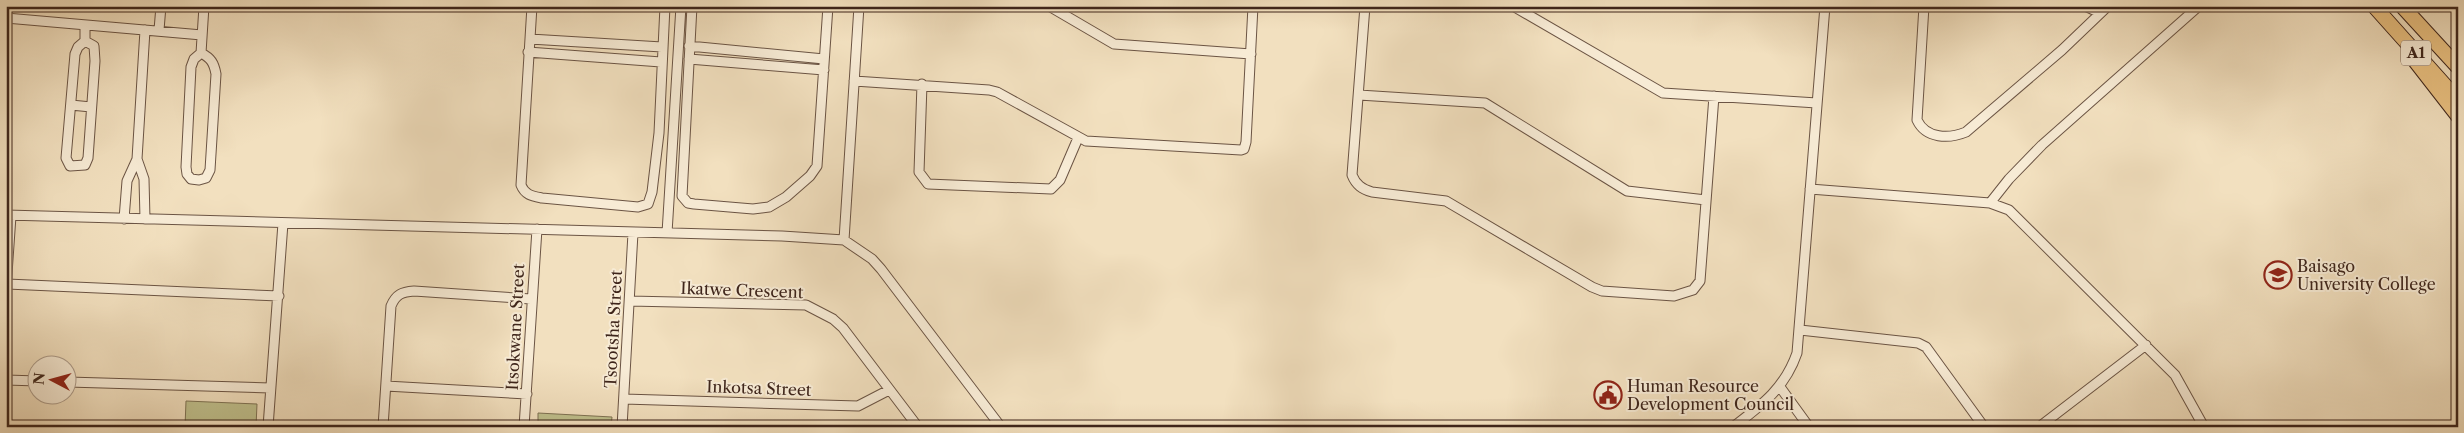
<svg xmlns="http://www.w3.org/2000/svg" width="2464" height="433" viewBox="0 0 2464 433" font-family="'Libre Caslon Text',serif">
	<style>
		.green { fill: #c0c18e; stroke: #7f7354 }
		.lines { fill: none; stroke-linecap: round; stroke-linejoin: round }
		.minor-casing { stroke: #6b5444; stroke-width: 11 }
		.primary-casing { stroke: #3e251b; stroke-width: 16 }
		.trunk-casing { stroke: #3e251b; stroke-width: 16 }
		.minor { stroke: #f7ebd5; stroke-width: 9 }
		.primary { stroke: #e9c080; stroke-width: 14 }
		.trunk { stroke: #e9c080; stroke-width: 14 }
		.labels { text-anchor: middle; stroke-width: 4; stroke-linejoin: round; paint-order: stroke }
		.shield { fill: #f7ebd5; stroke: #766053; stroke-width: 1 }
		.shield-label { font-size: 15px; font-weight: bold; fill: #3e251b }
		.poi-label { font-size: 16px; fill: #3e251b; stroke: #f7ebd5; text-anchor: start }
		.street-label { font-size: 16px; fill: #3e251b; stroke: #f7ebd5 }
	</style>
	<rect width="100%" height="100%" fill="#f2e0bf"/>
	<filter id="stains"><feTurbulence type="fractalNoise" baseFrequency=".004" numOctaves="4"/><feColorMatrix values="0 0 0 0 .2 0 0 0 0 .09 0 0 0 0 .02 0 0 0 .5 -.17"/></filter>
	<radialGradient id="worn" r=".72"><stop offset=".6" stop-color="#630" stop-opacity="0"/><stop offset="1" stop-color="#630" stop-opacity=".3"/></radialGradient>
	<path class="green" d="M186 401 257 404 256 427H185Z
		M538 413 612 417 611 427H538Z"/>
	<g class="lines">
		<g class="minor-casing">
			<path id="minor" d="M532 6 521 185C525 195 532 196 542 198L638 207 648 204 652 192 659 133 665 6
				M692 6 682 196 688 203 694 204 753 209 769 207 786 197 810 176 817 166 828 6
				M1049 6 1114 44 1251 54
				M1365 6 1352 175C1356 185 1362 189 1372 192L1446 201 1592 287 1602 291 1674 296 1693 290 1700 281 1714 96
				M1513 6 1663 93 1817 103
				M1924 6 1917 120C1926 139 1949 139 1966 132L2062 50 2108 6
				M2085 6 2100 13
				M6 18 202 35
				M159 30 161 6
				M530 39 662 47
				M85 41 94 46 95 61 88 158 85 165 70 166 66 158 75 54 78 47 85 41V25
				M689 46 824 59
				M528 52 661 62
				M201 53C211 58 214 63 216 74L210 170 206 178 199 180 191 179 187 174 186 167 191 67 194 59 201 53 204 6
				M689 59 824 70
				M854 81 989 90 997 92 1086 141 1241 150 1244 149 1246 142 1253 6
				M922 84 919 172 928 184 1051 189 1060 180 1078 138
				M1359 95 1485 103 1627 191 1706 200
				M71 105 91 107
				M137 159 144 179 145 219
				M1810 189 1990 203 2009 210 2175 375 2204 427
				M1990 203 2009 179 2042 145 2199 6
				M6 215 782 236 844 240 872 259 881 269 1001 427
				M124 219 127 181 137 159 145 30
				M667 233 681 6
				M844 240 859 6
				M7 284 279 296
				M6 288 11 216
				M630 301 806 305 833 319 843 328 918 427
				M1800 330 1918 343 1926 347 1984 427
				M6 380 38 381
				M68 382 270 388
				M386 386 527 394
				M1780 387 1809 427
				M624 399 858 406 889 390
				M268 427 283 223
				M383 427 391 306C396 294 402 292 414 291L531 299
				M524 427 537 229
				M622 427 633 233
				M1733 427C1762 405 1785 388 1797 353L1825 6
				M2039 427 2146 345"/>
		</g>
		<g class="primary-casing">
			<path id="primary" d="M2409 53 2458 116"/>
		</g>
		<g class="trunk-casing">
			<path id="trunk" d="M2374 6 2458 100
				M2402 6 2458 67"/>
		</g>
		<use href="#minor" class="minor"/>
		<use href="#primary" class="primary"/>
		<use href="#trunk" class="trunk"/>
	</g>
	<defs>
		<g id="university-ring" transform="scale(1.4375)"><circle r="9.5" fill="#f7ebd5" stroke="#8f2418" stroke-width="1.5"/><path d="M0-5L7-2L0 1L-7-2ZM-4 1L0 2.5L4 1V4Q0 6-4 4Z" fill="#8f2418"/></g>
		<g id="civic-ring" transform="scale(1.4375)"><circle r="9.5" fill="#f7ebd5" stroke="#8f2418" stroke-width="1.5"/><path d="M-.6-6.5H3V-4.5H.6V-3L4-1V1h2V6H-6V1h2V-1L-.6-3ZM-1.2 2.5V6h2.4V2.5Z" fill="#8f2418"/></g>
	</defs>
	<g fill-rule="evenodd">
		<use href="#university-ring" x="2278" y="275"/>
		<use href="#civic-ring" x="1608" y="395"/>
	</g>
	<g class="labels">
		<rect class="shield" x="2401" y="40.5" width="30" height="25" rx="4"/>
		<g class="shield-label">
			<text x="2416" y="58">A1</text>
		</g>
		<g class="poi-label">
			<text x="2297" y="272">Baisago<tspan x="2297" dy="18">University College</tspan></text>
			<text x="1627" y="392">Human Resource<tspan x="1627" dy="18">Development Council</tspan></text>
		</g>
		<g class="street-label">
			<text transform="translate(742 290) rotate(2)" y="6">Ikatwe Crescent</text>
			<text transform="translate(515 327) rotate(-87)" y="6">Itsokwane Street</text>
			<text transform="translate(613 329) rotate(-87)" y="6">Tsootsha Street</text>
			<text transform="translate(759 388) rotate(2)" y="6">Inkotsa Street</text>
		</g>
	</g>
	<rect width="2464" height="433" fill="none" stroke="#f2e0bf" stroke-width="25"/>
	<rect x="8" y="8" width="2449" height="418" fill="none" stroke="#3e251b" stroke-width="2.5"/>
	<rect x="12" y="12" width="2439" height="408" fill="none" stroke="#3e251b"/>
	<g transform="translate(52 380) rotate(276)"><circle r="24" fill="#f7ebd5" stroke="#ad9c8b"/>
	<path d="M0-4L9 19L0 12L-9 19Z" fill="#8f2418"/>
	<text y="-8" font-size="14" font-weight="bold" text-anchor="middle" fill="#3e251b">N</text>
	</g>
	<rect width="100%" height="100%" filter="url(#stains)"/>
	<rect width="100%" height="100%" fill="url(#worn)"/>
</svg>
